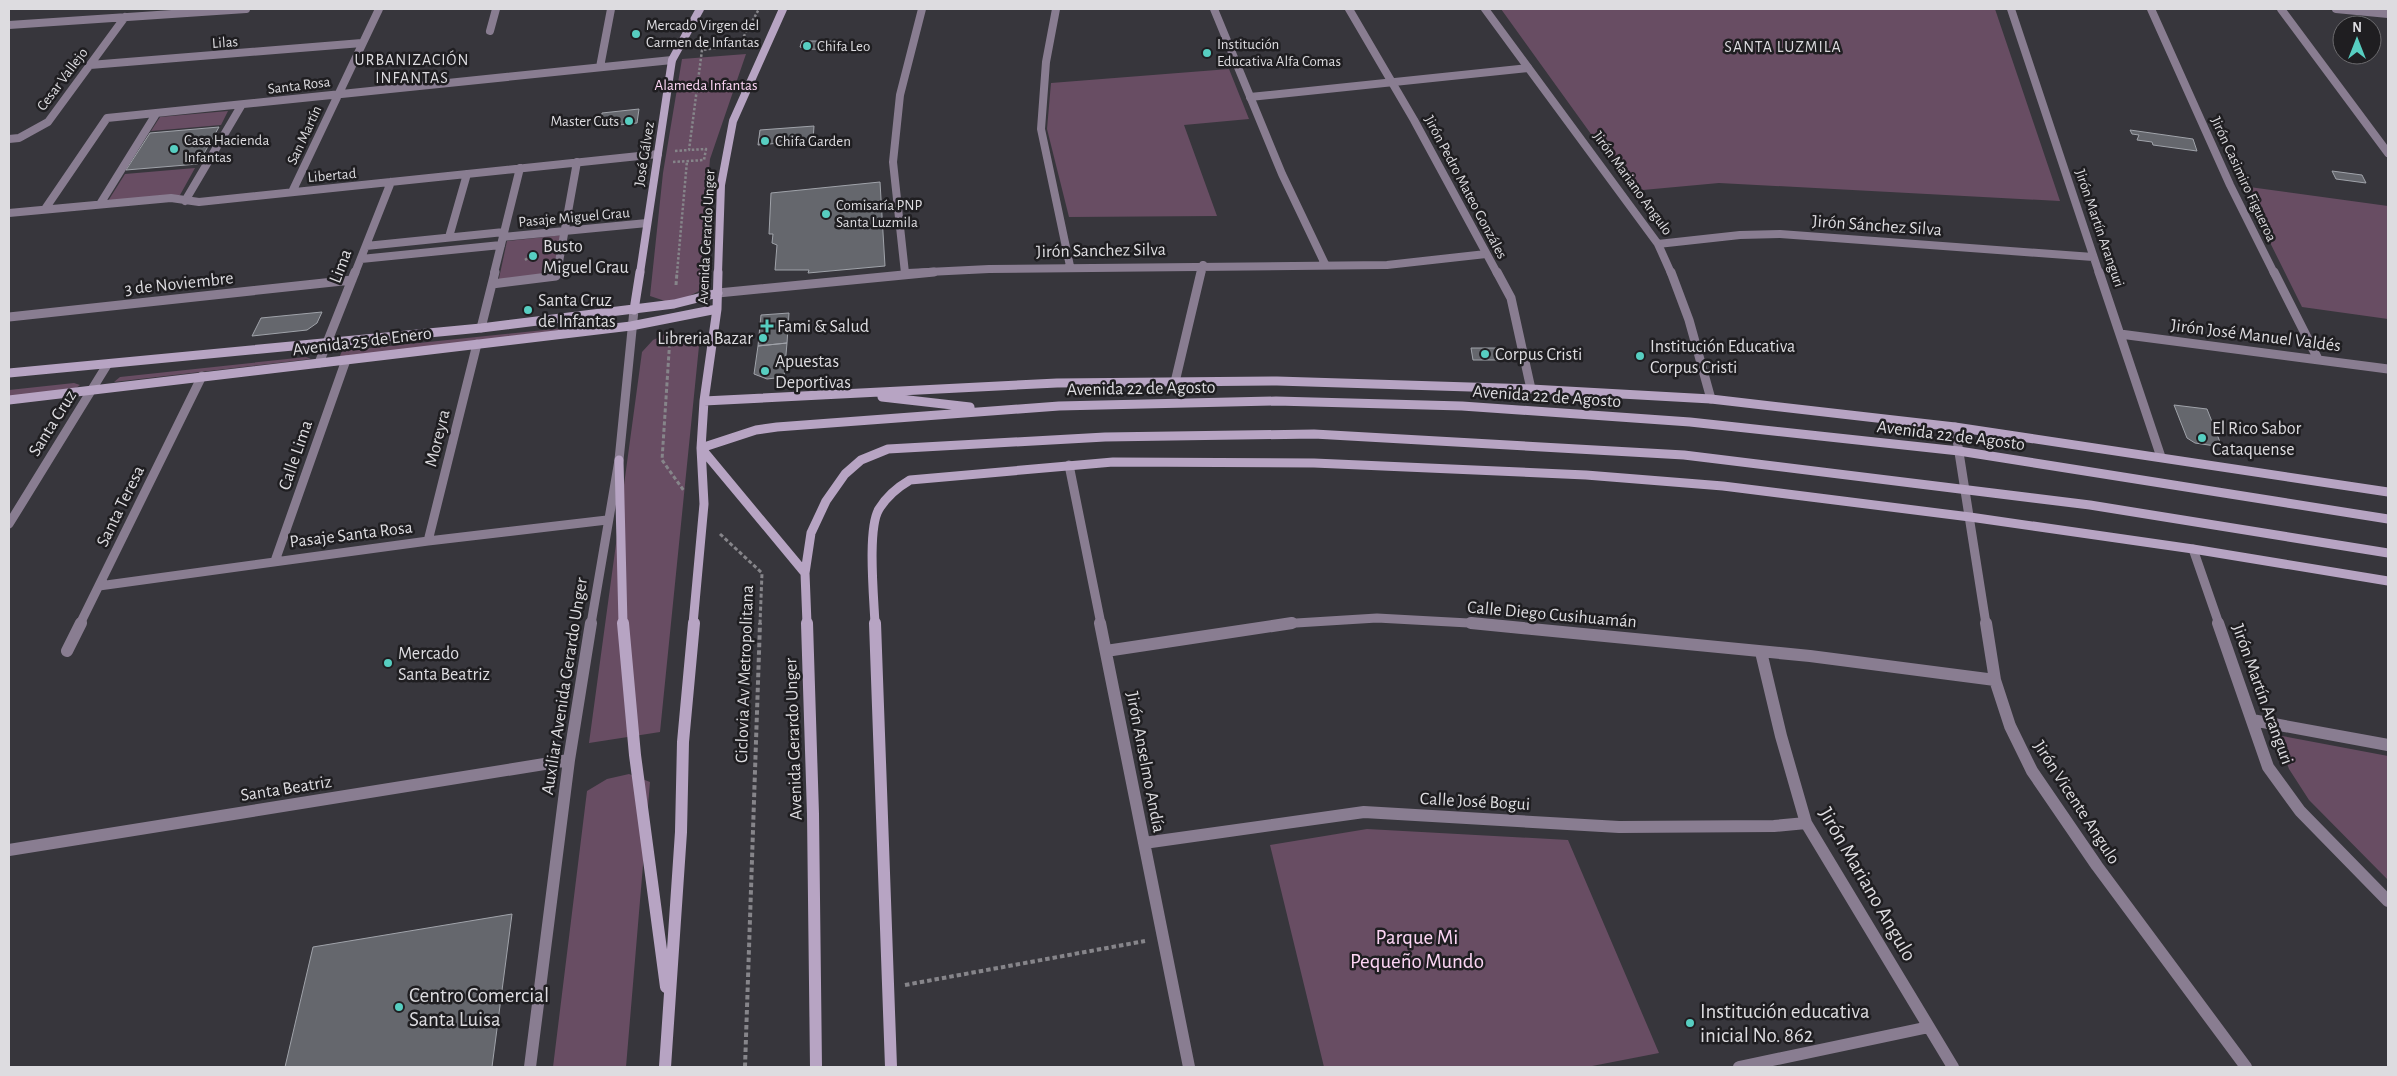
<svg xmlns="http://www.w3.org/2000/svg" width="2397" height="1076" viewBox="0 0 2397 1076" font-family="'Alegreya Sans',sans-serif">
	<style>
		.green { fill: #684d63 }
		.building { fill: #65676d; stroke: #a0a3aa }
		.lines { fill: none; stroke-linecap: round; stroke-linejoin: round }
		.path-far2 { stroke: #86858a; stroke-width: 2.5; stroke-dasharray: 2.5 2; stroke-linecap: butt }
		.path-far1 { stroke: #86858a; stroke-width: 3; stroke-dasharray: 4 2.5; stroke-linecap: butt }
		.path { stroke: #86858a; stroke-width: 4; stroke-dasharray: 4.5 3; stroke-linecap: butt }
		.lane { stroke: #897d91; stroke-width: 8 }
		.street-far2 { stroke: #897d91; stroke-width: 8 }
		.street-far1 { stroke: #897d91; stroke-width: 9 }
		.street { stroke: #897d91; stroke-width: 12 }
		.secondary-far2 { stroke: #b7a4c3; stroke-width: 8 }
		.secondary-far1 { stroke: #b7a4c3; stroke-width: 9 }
		.secondary { stroke: #b7a4c3; stroke-width: 12 }
		.poi-dot { fill: #57cec1; stroke: #1f1e21; stroke-width: 2 }
		.labels { text-anchor: middle; stroke-width: 5; stroke-linejoin: round; paint-order: stroke }
		.far-poi-label { font-size: 15px; fill: #dddce0; stroke: #1f1e21; text-anchor: start }
		.far-street-label { font-size: 15px; fill: #dddce0; stroke: #1f1e21 }
		.far-park-label { font-size: 15px; fill: #fdd6f5; stroke: #1f1e21 }
		.far-neighbourhood-label { font-size: 16px; letter-spacing: 1px; fill: #dddce0; stroke: #1f1e21 }
		.street-label { font-size: 18px; fill: #dddce0; stroke: #1f1e21 }
		.poi-label { font-size: 18px; fill: #dddce0; stroke: #1f1e21; text-anchor: start }
		.near-street-label { font-size: 21px; fill: #dddce0; stroke: #1f1e21 }
		.near-park-label { font-size: 21px; fill: #fdd6f5; stroke: #1f1e21 }
		.near-poi-label { font-size: 21px; fill: #dddce0; stroke: #1f1e21; text-anchor: start }
	</style>
	<rect width="100%" height="100%" fill="#37363c"/>
	<path class="green" d="M1501 9H1995L2060 201 1719 183 1632 191Z
		M746 54 710 159 699 291 674 304 650 296 663 173 682 59Z
		M1229 69 1249 119 1184 125 1217 216 1069 217 1047 129 1051 83Z
		M228 111 221 125 151 131 160 117Z
		M195 168 180 195 108 201 125 174Z
		M2242 186 2388 206V319L2302 307Z
		M563 235 556 276 498 283 507 241Z
		M583 326 585 327 339 358 342 351Z
		M670 332 691 335 699 346 660 732 589 743 642 352 653 340Z
		M306 357 311 359 114 382 120 377Z
		M74 383 80 385 76 388 9 397V390Z
		M2277 735 2388 756V880L2309 800 2289 769Z
		M629 774 650 782 626 1067H553L587 791 607 779Z
		M1367 829 1568 840 1659 1053 1587 1067H1324L1270 845Z"/>
	<path class="building" d="M802 41H843L839 50 807 49 800 47Z
		M639 109 637 123 600 127 602 113Z
		M814 126 813 140 758 145 760 130Z
		M219 127 198 164 126 170 150 133Z
		M2130 130 2193 139 2197 151 2153 145 2152 142 2137 140 2139 135 2132 134Z
		M2332 171 2362 175 2366 183 2336 179Z
		M880 182 885 266 808 273 809 270H775L777 245 772 243 773 234H769L771 193Z
		M322 312 317 323 307 330 252 336 261 318Z
		M789 313 787 343 758 346 761 315Z
		M787 343 784 377 767 379 754 374 758 346Z
		M1471 348H1497L1499 360H1473Z
		M2174 405 2207 409 2222 447 2195 443 2187 438Z
		M512 914 492 1067H285L313 947Z"/>
	<g class="lines">
		<path class="path-far2" d="M675 151 689 150 702 50 739 45 759 9
			M673 162 704 160 706 149 689 150
			M525 260 536 252
			M677 273 687 161"/>
		<path class="path-far1" d="M676 285 677 272
			M670 337 662 460 684 491
			M720 534 762 573 760 624"/>
		<path class="path" d="M905 985 1145 941
			M745 1067 760 623"/>
		<path class="lane" d="M1250 97 1528 68"/>
		<path class="street-far2" d="M1056 9 1046 62 1041 129 1070 266
			M1214 9 1282 174 1325 264
			M1349 9 1414 120 1497 273
			M1485 9 1658 244 1671 273
			M2011 9 2099 273
			M2151 9 2230 185 2274 273
			M2281 9 2388 153
			M2336 9 2388 14
			M9 25 246 9
			M490 31 496 9
			M90 65 362 43
			M600 67 611 9
			M9 139 19 138 48 122 125 17
			M292 192 379 9
			M185 201 241 106
			M100 204 156 114
			M45 209 107 118 672 60
			M9 213 171 198 199 202 658 154
			M449 237 467 174
			M503 237 647 223
			M1658 244 1740 235 1780 234 2093 257
			M366 246 504 232
			M361 259 501 245
			M355 273 391 182
			M494 273 520 168
			M557 273 577 162
			M905 273 893 162 900 95 922 9
			M908 273 989 269 1387 265 1486 254
			M1201 273 1203 265"/>
		<path class="street-far1" d="M1497 272 1511 298 1531 389
			M1671 272 1689 320 1711 399
			M2099 272 2161 457
			M2274 272 2318 359
			M492 284 556 276 557 272
			M718 293 934 272
			M9 317 352 280
			M481 328 495 272
			M2120 334 2388 369
			M319 363 355 272
			M1175 382 1201 272
			M1955 427 1986 624
			M1069 465 1101 624
			M9 524 107 365
			M428 541 477 344
			M2193 549 2219 624
			M275 561 346 360
			M99 586 428 541 607 520
			M80 624 202 376
			M591 624 619 460 634 310
			M1280 624 1377 618 1487 624"/>
		<path class="street" d="M1100 623 1189 1067
			M1471 623 1810 656 1995 680
			M1986 623 1995 680 2010 726 2032 771 2097 866 2246 1067
			M2218 623 2268 767 2300 811 2388 901
			M67 651 81 623
			M1106 651 1292 623
			M1761 652 1781 736 1806 823 1953 1067
			M2252 720 2388 745
			M1144 843 1364 812 1619 827 1774 826 1806 823
			M9 850 569 760
			M530 1067 569 760 591 623
			M1739 1067 1929 1027"/>
		<path class="secondary-far2" d="M640 273 672 60 700 9
			M718 273 721 185 733 121 783 9"/>
		<path class="secondary-far1" d="M634 310 640 272
			M9 373 481 328 674 304 718 293
			M882 397 970 407
			M9 400 631 326 717 309
			M704 401 1057 383 1277 381 1531 389 1711 399 1955 427 2388 492
			M701 448 756 430 777 427 1059 406 1276 401 1462 406 1690 422 1959 451 2388 519
			M701 448 805 573 807 624
			M619 460 623 624
			M805 573 811 533 826 501 845 474 861 460 888 449 1105 437 1314 434 1684 455 2090 505 2388 553
			M693 624 704 504 701 448 704 401 717 309 718 272
			M875 624C874 599 867 528 879 509 887 496 898 487 910 480L1113 462 1314 463 1586 475 1723 486 1970 517 2193 549 2388 581"/>
		<path class="secondary" d="M623 623 635 755 666 987
			M807 623 813 814 816 1067
			M875 623 891 1067
			M665 1067 681 832 683 742 694 623"/>
	</g>
	<g class="poi-dot">
		<circle cx="636" cy="34" r="5"/>
		<circle cx="807" cy="46" r="5"/>
		<circle cx="1207" cy="53" r="5"/>
		<circle cx="629" cy="121" r="5"/>
		<circle cx="765" cy="141" r="5"/>
		<circle cx="174" cy="149" r="5"/>
		<circle cx="826" cy="214" r="5"/>
		<circle cx="533" cy="256" r="5"/>
		<circle cx="528" cy="310" r="5"/>
		<path d="M764.5 318.5h5v5h5v5h-5v5h-5v-5h-5v-5h5z"/>
		<circle cx="763" cy="338" r="5"/>
		<circle cx="1485" cy="354" r="5"/>
		<circle cx="1640" cy="356" r="5"/>
		<circle cx="765" cy="371" r="5"/>
		<circle cx="2202" cy="438" r="5"/>
		<circle cx="388" cy="663" r="5"/>
		<circle cx="399" cy="1007" r="5"/>
		<circle cx="1690" cy="1023" r="5"/>
	</g>
	<g class="labels">
		<g class="far-poi-label">
			<text x="646" y="30">Mercado Virgen del<tspan x="646" dy="17">Carmen de Infantas</tspan></text>
			<text x="1217" y="49">Institución<tspan x="1217" dy="17">Educativa Alfa Comas</tspan></text>
			<text x="817" y="51">Chifa Leo</text>
			<text x="619" y="126" text-anchor="end">Master Cuts</text>
			<text x="184" y="145">Casa Hacienda<tspan x="184" dy="17">Infantas</tspan></text>
			<text x="775" y="146">Chifa Garden</text>
			<text x="836" y="210">Comisaría PNP<tspan x="836" dy="17">Santa Luzmila</tspan></text>
		</g>
		<g class="far-street-label">
			<text transform="translate(225 42) rotate(-4)" y="5">Lilas</text>
			<text transform="translate(62 79) rotate(-53)" y="5">Cesar Vallejo</text>
			<text transform="translate(299 85) rotate(-7)" y="5">Santa Rosa</text>
			<text transform="translate(304 135) rotate(-65)" y="5">San Martín</text>
			<text transform="translate(644 154) rotate(-81)" y="5">José Gálvez</text>
			<text transform="translate(332 175) rotate(-5)" y="5">Libertad</text>
			<text transform="translate(2244 179) rotate(65)" y="5">Jirón Casimiro Figueroa</text>
			<text transform="translate(1633 183) rotate(54)" y="5">Jirón Mariano Angulo</text>
			<text transform="translate(1466 187) rotate(62)" y="5">Jirón Pedro Mateo Gonzáles</text>
			<text transform="translate(574 217) rotate(-5)" y="5">Pasaje Miguel Grau</text>
			<text transform="translate(2100 228) rotate(71)" y="5">Jirón Martín Aranguri</text>
			<text transform="translate(706 237) rotate(-87)" y="5">Avenida Gerardo Unger</text>
		</g>
		<g class="far-park-label">
			<text x="706" y="90">Alameda Infantas</text>
		</g>
		<g class="far-neighbourhood-label">
			<text x="1783" y="52">SANTA LUZMILA</text>
			<text x="412" y="65">URBANIZACIÓN<tspan x="412" dy="18">INFANTAS</tspan></text>
		</g>
		<g class="street-label">
			<text transform="translate(1877 225) rotate(4)" y="6">Jirón Sánchez Silva</text>
			<text transform="translate(1101 250) rotate(-1)" y="6">Jirón Sanchez Silva</text>
			<text transform="translate(340 266) rotate(-69)" y="6">Lima</text>
			<text transform="translate(179 283) rotate(-6)" y="6">3 de Noviembre</text>
			<text transform="translate(2256 335) rotate(7)" y="6">Jirón José Manuel Valdés</text>
			<text transform="translate(362 341) rotate(-7)" y="6">Avenida 25 de Enero</text>
			<text transform="translate(1141 388) rotate(-1)" y="6">Avenida 22 de Agosto</text>
			<text transform="translate(1547 396) rotate(4)" y="6">Avenida 22 de Agosto</text>
			<text transform="translate(52 423) rotate(-58)" y="6">Santa Cruz</text>
			<text transform="translate(1951 435) rotate(7)" y="6">Avenida 22 de Agosto</text>
			<text transform="translate(437 438) rotate(-76)" y="6">Moreyra</text>
			<text transform="translate(295 455) rotate(-71)" y="6">Calle Lima</text>
			<text transform="translate(120 506) rotate(-64)" y="6">Santa Teresa</text>
			<text transform="translate(351 534) rotate(-7)" y="6">Pasaje Santa Rosa</text>
			<text transform="translate(1552 614) rotate(5)" y="6">Calle Diego Cusihuamán</text>
			<text transform="translate(744 674) rotate(-88)" y="6">Ciclovia Av Metropolitana</text>
			<text transform="translate(564 686) rotate(-81)" y="6">Auxiliar Avenida Gerardo Unger</text>
			<text transform="translate(2263 694) rotate(70)" y="6">Jirón Martín Aranguri</text>
			<text transform="translate(793 739) rotate(-92)" y="6">Avenida Gerardo Unger</text>
			<text transform="translate(1146 762) rotate(79)" y="6">Jirón Anselmo Andía</text>
			<text transform="translate(286 788) rotate(-9)" y="6">Santa Beatriz</text>
			<text transform="translate(1475 801) rotate(3)" y="6">Calle José Bogui</text>
			<text transform="translate(2077 802) rotate(57)" y="6">Jirón Vicente Angulo</text>
		</g>
		<g class="poi-label">
			<text x="543" y="252">Busto<tspan x="543" dy="21">Miguel Grau</tspan></text>
			<text x="538" y="306">Santa Cruz<tspan x="538" dy="21">de Infantas</tspan></text>
			<text x="777" y="332">Fami &amp; Salud</text>
			<text x="753" y="344" text-anchor="end">Libreria Bazar</text>
			<text x="1650" y="352">Institución Educativa<tspan x="1650" dy="21">Corpus Cristi</tspan></text>
			<text x="1495" y="360">Corpus Cristi</text>
			<text x="775" y="367">Apuestas<tspan x="775" dy="21">Deportivas</tspan></text>
			<text x="2212" y="434">El Rico Sabor<tspan x="2212" dy="21">Cataquense</tspan></text>
			<text x="398" y="659">Mercado<tspan x="398" dy="21">Santa Beatriz</tspan></text>
		</g>
		<g class="near-street-label">
			<text transform="translate(1868 884) rotate(60)" y="7">Jirón Mariano Angulo</text>
		</g>
		<g class="near-park-label">
			<text x="1417" y="944">Parque Mi<tspan x="1417" dy="24">Pequeño Mundo</tspan></text>
		</g>
		<g class="near-poi-label">
			<text x="409" y="1002">Centro Comercial<tspan x="409" dy="24">Santa Luisa</tspan></text>
			<text x="1700" y="1018">Institución educativa<tspan x="1700" dy="24">inicial No. 862</tspan></text>
		</g>
	</g>
	<rect width="2397" height="1076" fill="none" stroke="#dddce0" stroke-width="20"/>
	<g transform="translate(2357 40)"><circle r="24" fill="#1f1e21" stroke="#6b6a6d"/>
	<path d="M0-4L9 19L0 12L-9 19Z" fill="#57cec1"/>
	<text y="-8" font-size="14" font-weight="bold" text-anchor="middle" fill="#dddce0">N</text>
	</g>
</svg>
